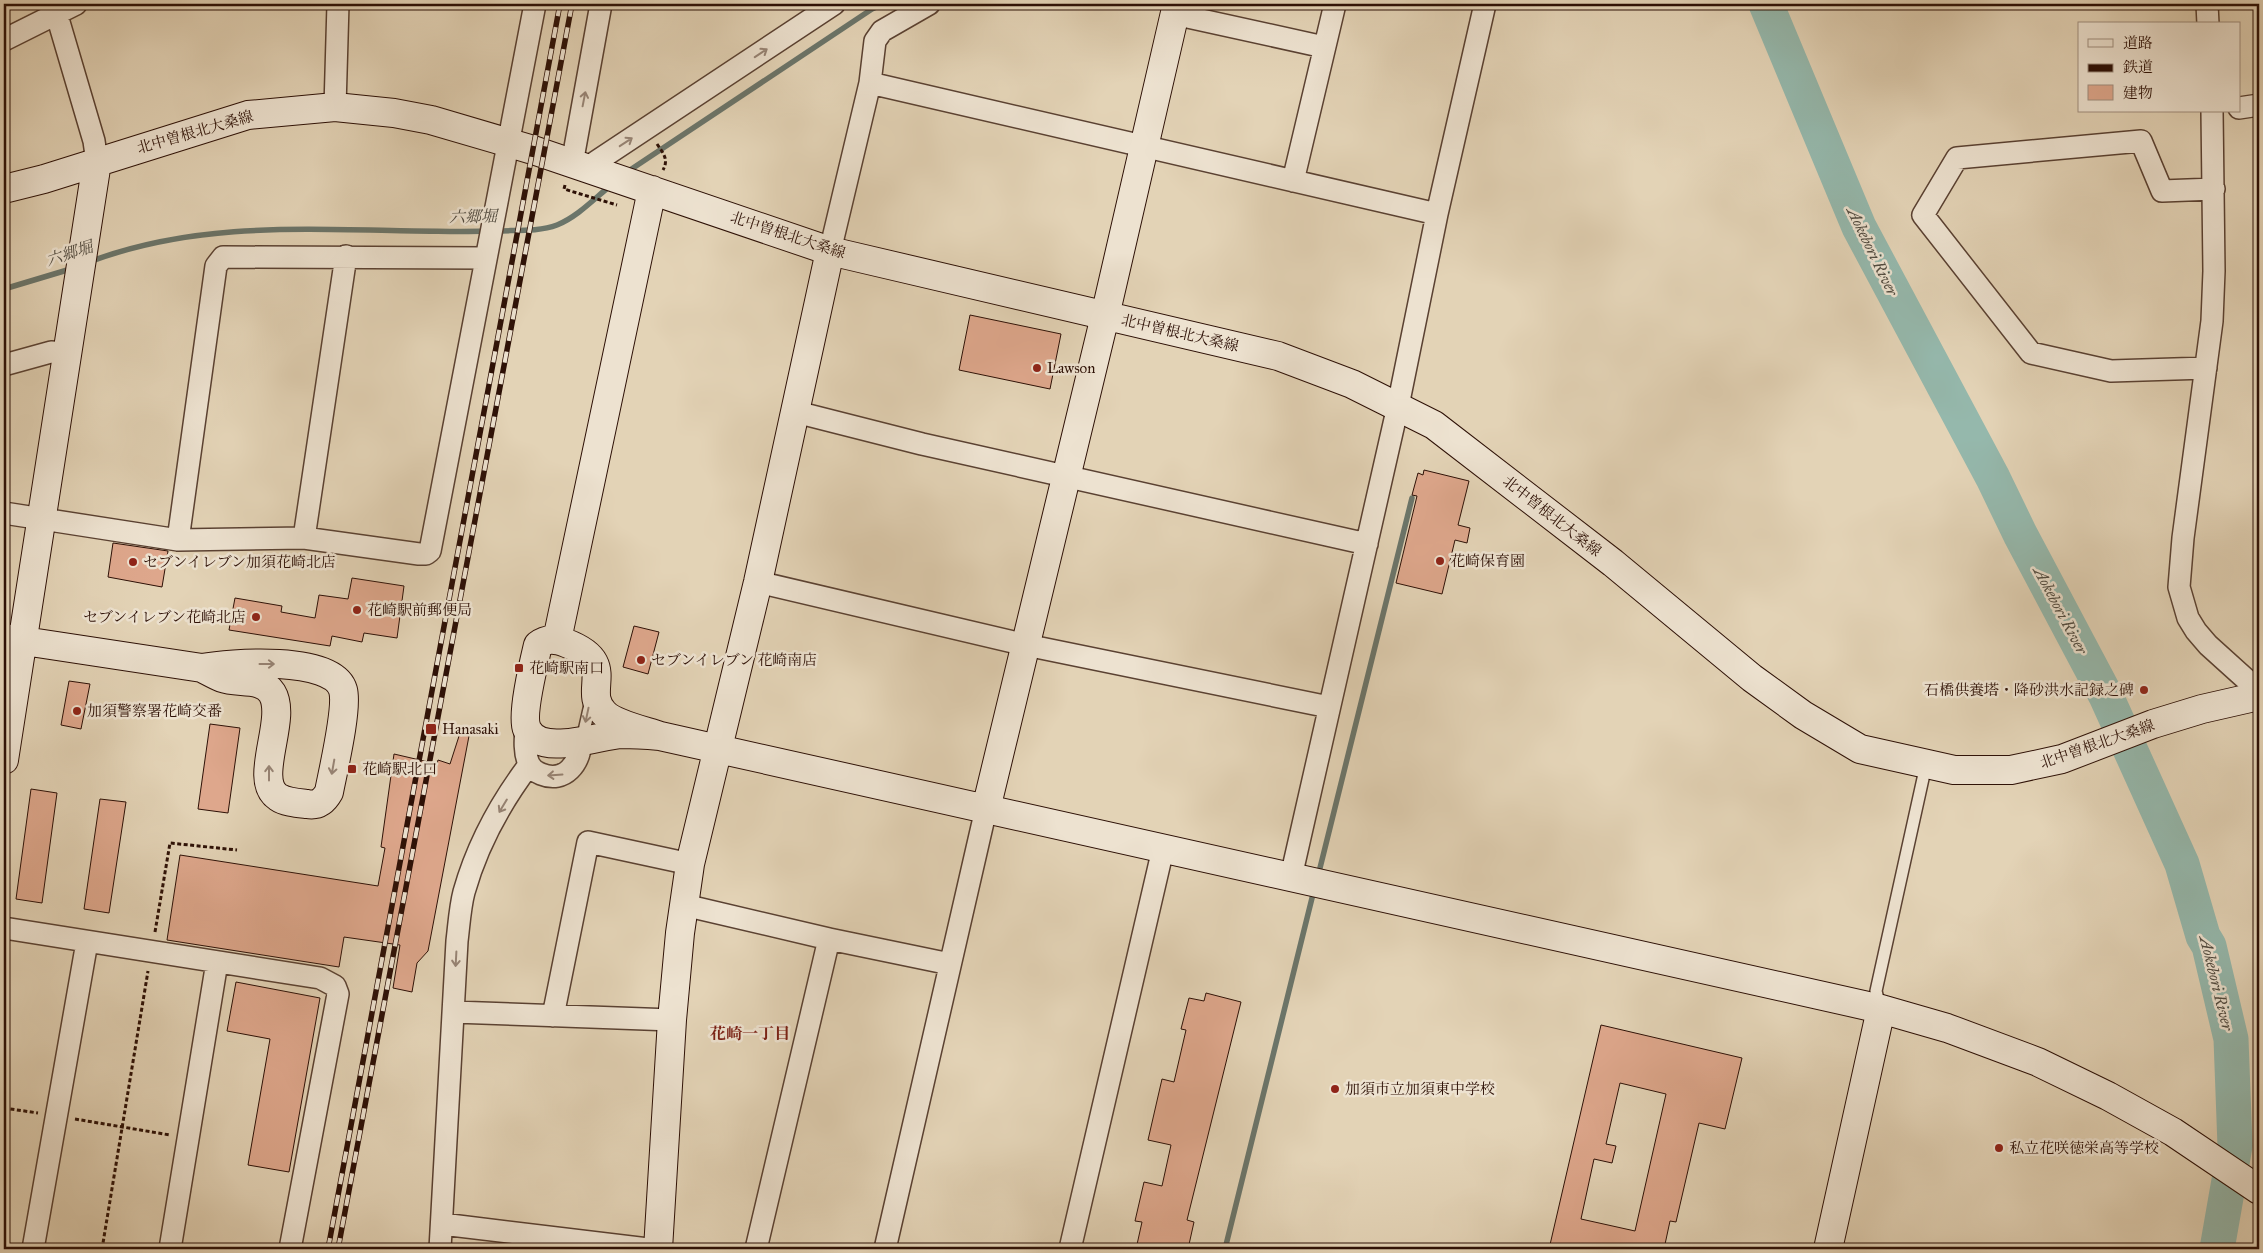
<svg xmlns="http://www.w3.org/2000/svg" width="2263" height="1253" viewBox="0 0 2263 1253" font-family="'IM FELL Great Primer','Noto Serif JP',serif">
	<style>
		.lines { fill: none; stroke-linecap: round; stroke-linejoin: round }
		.stream { stroke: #6b756a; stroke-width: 5.5 }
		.river { stroke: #95b8ac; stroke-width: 35 }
		.building { fill: #dea78c; stroke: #2d1006; fill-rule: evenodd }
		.lane-casing { stroke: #5a4132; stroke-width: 14 }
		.street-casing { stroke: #5a4132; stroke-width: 24 }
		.secondary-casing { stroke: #2d1006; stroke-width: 30 }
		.path { stroke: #2d1006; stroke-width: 3; stroke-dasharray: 4 2.5; stroke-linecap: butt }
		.lane { stroke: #ede2d0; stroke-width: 11 }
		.street { stroke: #ede2d0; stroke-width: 21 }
		.secondary { stroke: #ede2d0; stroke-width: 28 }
		.rail-casing { stroke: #2d1006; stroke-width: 5.5 }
		.rail { stroke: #ede2d0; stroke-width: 4; stroke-dasharray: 11; stroke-linecap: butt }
		.oneway { stroke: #978475 }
		.poi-dot { fill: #8f2418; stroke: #ede2d0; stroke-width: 2 }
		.labels { text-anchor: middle; stroke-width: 5; stroke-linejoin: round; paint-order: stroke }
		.street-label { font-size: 15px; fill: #2d1006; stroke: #ede2d0 }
		.poi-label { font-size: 15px; fill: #2d1006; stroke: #ede2d0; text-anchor: start }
		.water-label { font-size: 16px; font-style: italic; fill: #514b40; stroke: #ede2d0 }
		.neighbourhood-label { font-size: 16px; font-weight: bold; fill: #7a1f14; stroke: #ede2d0 }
	</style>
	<rect width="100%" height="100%" fill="#e3d3b6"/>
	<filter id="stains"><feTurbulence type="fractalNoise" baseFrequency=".004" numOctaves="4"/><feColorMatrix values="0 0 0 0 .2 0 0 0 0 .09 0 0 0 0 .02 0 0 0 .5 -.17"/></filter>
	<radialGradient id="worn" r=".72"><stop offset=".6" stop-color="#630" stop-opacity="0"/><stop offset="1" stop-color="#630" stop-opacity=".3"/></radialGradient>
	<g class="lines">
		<path class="stream" d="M627 172 872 9 883 4
			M495 231C515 230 539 232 557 225 577 217 594 199 610 186
			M89 262C195 222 303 229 414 231 438 231 462 232 486 231
			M4 289 74 268
			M1318 876 1412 498
			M1225 1249 1314 890"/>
		<path class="river" d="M1766 4 1859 227 1993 478 2020 534 2106 696 2182 864 2203 936 2209 946 2231 1039 2235 1146 2217 1249"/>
	</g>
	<path class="building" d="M970 315 1061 334 1050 389 959 370Z
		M1424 470 1469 481 1458 525 1470 528 1467 543 1455 540 1442 594 1396 583 1417 496 1412 495 1418 473 1423 475Z
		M113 543 168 551 162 587 108 577Z
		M352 578 404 586 397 638 364 633 362 642 332 636 330 646 229 630 235 598 282 606 281 612 315 618 319 595 348 599Z
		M634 626 659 632 648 674 623 667Z
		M69 681 90 684 81 729 61 725Z
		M210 724 240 728 228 813 198 809Z
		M460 733 469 736 428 951 417 963 412 992 393 988 400 945 344 937 339 967 167 940 180 855 378 886 385 848 381 847 394 754 437 764 438 760 450 764Z
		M31 789 57 793 42 903 16 899Z
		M100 799 126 802 109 913 84 909Z
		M236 982 320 998 289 1172 248 1165 270 1039 227 1031Z
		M1206 993 1241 1002 1187 1220 1194 1222 1188 1249H1136L1142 1222 1135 1221 1144 1182 1162 1186 1171 1145 1148 1140 1162 1079 1174 1082 1186 1030 1181 1029 1189 998 1204 1001Z
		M1601 1025 1742 1058 1725 1129 1699 1123 1676 1222 1670 1221 1664 1249H1549ZM1620 1083 1666 1094 1635 1231 1581 1219 1594 1159 1612 1163 1616 1146 1606 1144Z"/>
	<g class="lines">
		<g class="lane-casing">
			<path id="lane" d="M582 740 591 700
				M1880 1007 1876 991 1926 765"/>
		</g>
		<g class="street-casing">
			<path id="street" d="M2207 4 2208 24
				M56 12 94 141 97 162
				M1174 14 1324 47
				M4 40 76 4
				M870 83 1437 214
				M335 107 338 4
				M2239 108 2259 105
				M2212 111 2214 271 2212 321 2183 538 2179 587 2188 618 2196 631 2208 645 2259 691
				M572 164 601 4
				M585 169 834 4
				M1293 181 1335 4
				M830 251 870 83 875 41 882 31 929 4
				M4 365 51 352 67 353
				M2206 368 2111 371 2031 353 1923 215 1957 158 2141 141 2162 191 2214 189
				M796 412 922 444 1367 544
				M4 513 178 540 304 538 419 554H426L430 551 535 4
				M304 538 346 256
				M178 540 216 266 223 257 486 258
				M758 582 1026 645 1329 707
				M526 728C525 739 524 753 529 764 531 768 536 772 541 774 565 784 580 763 581 741
				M1291 877 1398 406 1437 214 1485 4
				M684 905 829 939 950 964
				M4 928 320 978 335 986 338 994 290 1249
				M454 1012 672 1020
				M553 1016 588 842 690 864
				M442 1224 648 1249
				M33 1249 87 942
				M170 1249 217 962
				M440 1249 457 941C459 925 460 907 464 892 477 846 501 802 529 765
				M756 1249 829 939
				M885 1249 986 809
				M1070 1249 1163 849"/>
		</g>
		<g class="secondary-casing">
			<path id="secondary" d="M4 189 44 179 248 115 335 107 394 113 431 120 533 150 830 251 1278 356 1352 384 1434 425 1613 563 1752 678 1803 715 1860 749 1954 770H2011L2062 759 2153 724 2202 709 2259 696
				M4 638 202 668C208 671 215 675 222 678 238 684 262 677 272 693 288 719 252 780 278 797 285 802 298 803 307 804 318 806 324 801 329 792 333 771 348 708 343 690 333 655 229 663 202 668
				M557 640 652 190
				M660 736C648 735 635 734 622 734 599 735 540 758 527 729 521 716 534 662 538 645 547 638 555 639 566 643 620 663 581 690 604 713 614 724 646 731 660 736L1881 1009 1947 1028 2038 1062 2108 1096 2173 1132 2259 1190
				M4 760 97 162
				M986 809 1105 316 1177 4
				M658 1249 672 1020 680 933 690 864 758 582 830 251
				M1828 1249 1881 1009"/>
		</g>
		<path class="path" d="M657 144C663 153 669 159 663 170
			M565 185 564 189 617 205
			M155 932 170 843 237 850
			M4 1108 38 1113
			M75 1119 170 1135
			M102 1249 148 971"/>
		<use href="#lane" class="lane"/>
		<use href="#street" class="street"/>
		<use href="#secondary" class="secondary"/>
		<g class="rail-casing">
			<path id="rail" d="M328 1249 560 4
				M338 1249 572 4"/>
		</g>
		<use href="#rail" class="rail"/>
	</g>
	<defs><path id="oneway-shaft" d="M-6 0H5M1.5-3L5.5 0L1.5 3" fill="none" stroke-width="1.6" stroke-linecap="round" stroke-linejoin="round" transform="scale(1.25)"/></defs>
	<g class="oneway">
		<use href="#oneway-shaft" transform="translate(761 53) rotate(-34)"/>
		<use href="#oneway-shaft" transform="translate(584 99) rotate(-79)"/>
		<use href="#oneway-shaft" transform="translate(626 142) rotate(-33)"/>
		<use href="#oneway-shaft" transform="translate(267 664)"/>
		<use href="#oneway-shaft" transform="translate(587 715) rotate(102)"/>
		<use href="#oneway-shaft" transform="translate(333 767) rotate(100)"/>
		<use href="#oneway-shaft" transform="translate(269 773) rotate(-90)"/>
		<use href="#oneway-shaft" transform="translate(555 775) rotate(176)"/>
		<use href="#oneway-shaft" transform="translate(503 806) rotate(121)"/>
		<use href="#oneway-shaft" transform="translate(456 959) rotate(93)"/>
	</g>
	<g class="poi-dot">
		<circle cx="1037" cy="368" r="5"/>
		<circle cx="1440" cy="561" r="5"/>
		<circle cx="133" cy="562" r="5"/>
		<circle cx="357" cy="610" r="5"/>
		<circle cx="256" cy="617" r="5"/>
		<circle cx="641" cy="660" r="5"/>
		<rect x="514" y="663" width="10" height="10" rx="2.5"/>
		<circle cx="2144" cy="690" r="5"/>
		<circle cx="77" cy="711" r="5"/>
		<rect x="425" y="723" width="12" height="12" rx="2.5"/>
		<rect x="347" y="764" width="10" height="10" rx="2.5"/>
		<circle cx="1335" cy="1089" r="5"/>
		<circle cx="1999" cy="1148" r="5"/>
	</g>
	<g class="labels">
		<g class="street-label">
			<text transform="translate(195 132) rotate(-16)" y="5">北中曽根北大桑線</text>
			<text transform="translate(788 235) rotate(18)" y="5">北中曽根北大桑線</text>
			<text transform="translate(1180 333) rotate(13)" y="5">北中曽根北大桑線</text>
			<text transform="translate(1552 516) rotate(38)" y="5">北中曽根北大桑線</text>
			<text transform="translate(2097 744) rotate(-19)" y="5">北中曽根北大桑線</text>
		</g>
		<g class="poi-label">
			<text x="1047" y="373">Lawson</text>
			<text x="1450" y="566">花崎保育園</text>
			<text x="143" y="567">セブンイレブン加須花崎北店</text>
			<text x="367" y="615">花崎駅前郵便局</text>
			<text x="246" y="622" text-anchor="end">セブンイレブン花崎北店</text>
			<text x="651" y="665">セブンイレブン 花崎南店</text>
			<text x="529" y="673">花崎駅南口</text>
			<text x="2134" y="695" text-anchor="end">石橋供養塔・降砂洪水記録之碑</text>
			<text x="87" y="716">加須警察署花崎交番</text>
			<text x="442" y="734">Hanasaki</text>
			<text x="362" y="774">花崎駅北口</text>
			<text x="1345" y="1094">加須市立加須東中学校</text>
			<text x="2009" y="1153">私立花咲徳栄高等学校</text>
		</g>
		<g class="water-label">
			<text transform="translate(473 216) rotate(-1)" y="6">六郷堀</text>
			<text transform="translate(1873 251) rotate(64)" y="6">Aokebori River</text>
			<text transform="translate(69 253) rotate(-18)" y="6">六郷堀</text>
			<text transform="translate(2061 610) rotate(62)" y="6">Aokebori River</text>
			<text transform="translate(2217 983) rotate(76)" y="6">Aokebori River</text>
		</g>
		<g class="neighbourhood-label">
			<text x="750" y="1039">花崎一丁目</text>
		</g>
	</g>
	<rect width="2263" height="1253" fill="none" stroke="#e3d3b6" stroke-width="20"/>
	<rect x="5" y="5" width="2253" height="1243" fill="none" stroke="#2d1006" stroke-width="2.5"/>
	<rect x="10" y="10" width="2243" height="1233" fill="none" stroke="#2d1006"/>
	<rect x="2078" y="22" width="162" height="90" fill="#ede2d0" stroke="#a08e7f"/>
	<rect x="2088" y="39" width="25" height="8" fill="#ede2d0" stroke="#a08e7f"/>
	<text x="2123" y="48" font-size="15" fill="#2d1006">道路</text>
	<rect x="2088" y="64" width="25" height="8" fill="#2d1006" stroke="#a08e7f"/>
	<text x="2123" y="72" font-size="15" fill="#2d1006">鉄道</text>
	<rect x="2088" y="85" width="25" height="15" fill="#dea78c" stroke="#a08e7f"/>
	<text x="2123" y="98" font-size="15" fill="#2d1006">建物</text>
	<rect width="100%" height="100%" filter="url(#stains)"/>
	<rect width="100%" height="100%" fill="url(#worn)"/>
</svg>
